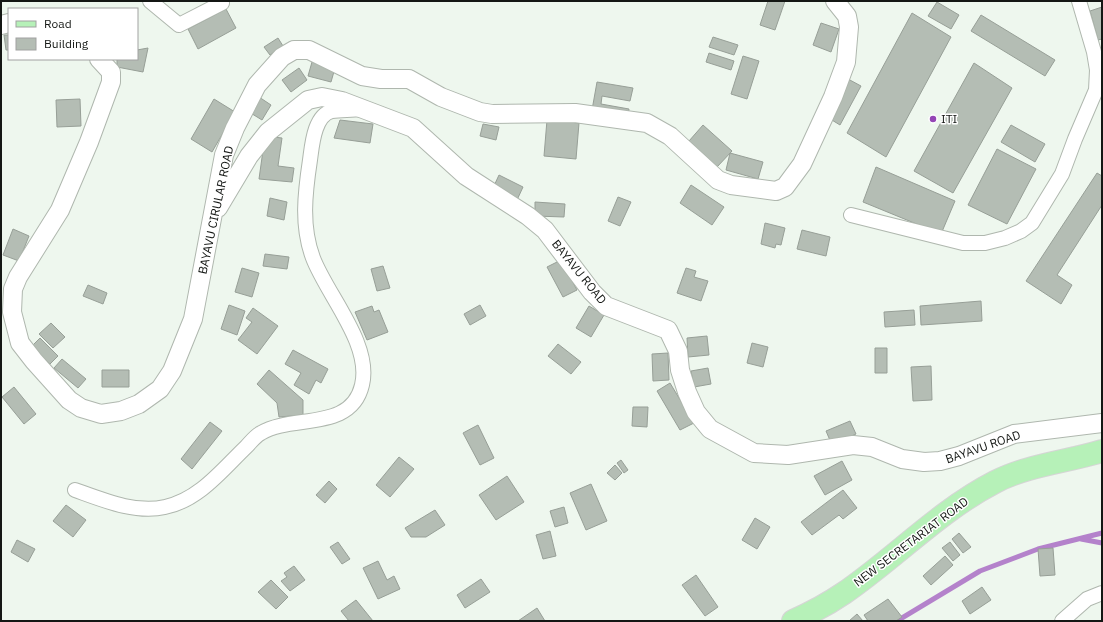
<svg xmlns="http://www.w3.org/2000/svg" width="1103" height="622" viewBox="0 0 1103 622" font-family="'IBM Plex Sans',sans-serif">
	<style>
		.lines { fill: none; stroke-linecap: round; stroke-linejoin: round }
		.stream { stroke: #b482cb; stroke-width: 5 }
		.building { fill: #b4bdb4; stroke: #979f97 }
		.minor-casing { stroke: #afb7ae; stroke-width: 16 }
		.tertiary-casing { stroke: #afb7ae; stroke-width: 20 }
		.primary-casing { stroke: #d5d5d5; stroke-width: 24 }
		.minor { stroke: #fff; stroke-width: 14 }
		.tertiary { stroke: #fff; stroke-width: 18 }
		.primary { stroke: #b6f1b8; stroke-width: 22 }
		.poi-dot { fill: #9445b5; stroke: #fff; stroke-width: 1.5 }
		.labels { text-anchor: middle; stroke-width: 3; stroke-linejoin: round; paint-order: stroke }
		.poi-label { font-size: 12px; fill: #141714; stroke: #fff; text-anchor: start }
		.street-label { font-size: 12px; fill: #141714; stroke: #fff }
	</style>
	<rect width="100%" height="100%" fill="#eef7ee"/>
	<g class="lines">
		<path class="stream" d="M1081 539 1102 543
			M897 621 980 571 1038 549 1102 533"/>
	</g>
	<path class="building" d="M768 1H785L775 30 760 25Z
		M937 2 959 15 951 29 928 16Z
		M1102 7V39L1098 40 1090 11Z
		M226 9 236 28 198 49 188 29Z
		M912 13 951 37 886 157 847 133Z
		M981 15 1055 60 1045 76 971 31Z
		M821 23 839 29 831 52 813 45Z
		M4 35H9V50H6Z
		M713 37 738 45 734 55 709 47Z
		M278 38 283 46 270 55 264 47Z
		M148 48 143 72 117 67V59H137V50Z
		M709 53 734 61 731 70 706 62Z
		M743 56 759 61 747 99 731 94Z
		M312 62 335 68 331 82 308 76Z
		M974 63 1012 88 953 193 914 171Z
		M299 68 307 80 291 92 282 80Z
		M848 79 861 86 840 125 827 117Z
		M597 82 633 88 630 101 602 96 601 104 629 109 628 116 592 110Z
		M259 97 271 105 262 120 249 112Z
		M80 99 81 126 57 127 56 100Z
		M214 99 235 112 212 152 191 139Z
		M340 120 373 124 370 143 334 138Z
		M547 120 579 123 576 159 544 156Z
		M483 124 499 127 496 140 480 136Z
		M703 125 732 151 717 167 689 141Z
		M1011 125 1045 144 1035 162 1001 142Z
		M265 136 282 138 278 166 294 168 292 182 259 179Z
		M997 149 1036 169 1007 224 968 205Z
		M730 153 763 162 758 179 726 170Z
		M876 167 955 201 941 234 863 202Z
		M1097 173 1102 176V205L1057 275 1072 285 1061 304 1026 281Z
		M499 175 523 187 517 200 493 188Z
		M691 185 724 207 712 225 680 203Z
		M618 197 631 202 620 226 608 221Z
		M270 198 287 202 284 220 267 216Z
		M535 202 565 204 564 217 535 216Z
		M765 223 785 228 781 245 776 244 775 248 761 244Z
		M13 229 29 236 19 261 3 255Z
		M802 230 830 237 826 256 797 249Z
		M265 254 289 257 287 269 263 266Z
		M561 260 577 290 563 297 547 267Z
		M383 266 390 288 377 291 371 269Z
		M242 268 259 273 252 297 235 292Z
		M686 268 696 271 694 277 708 281 701 301 677 293Z
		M88 285 107 293 103 304 83 296Z
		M981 301 982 321 921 325 920 306Z
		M229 305 245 311 237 335 221 329Z
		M480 305 486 316 470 325 464 314Z
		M372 306 374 312 379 310 388 332 367 340 355 312Z
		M589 306 604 315 591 337 576 328Z
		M253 308 278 326 257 354 238 340 252 322 246 318Z
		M914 310 915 325 885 327 884 312Z
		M51 323 65 337 53 348 39 334Z
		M707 336 709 355 688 357 687 338Z
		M40 338 58 356 50 364 32 346Z
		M752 343 768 347 763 367 747 363Z
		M558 344 581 362 571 374 548 356Z
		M875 348H887V373H875Z
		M293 350 328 369 321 383 316 380 309 394 294 385 301 373 285 364Z
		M668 353 669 380 653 381 652 354Z
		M62 359 86 379 78 388 54 368Z
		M931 366 932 400 913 401 911 367Z
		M708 368 711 384 694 387 691 371Z
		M102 370H129V387H102Z
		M269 370 303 400V415L279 417 277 403 257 384Z
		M670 383 694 423 680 430 657 391Z
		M14 387 36 414 24 424 2 397Z
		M633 407H648L647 427 632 426Z
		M850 421 856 434 832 445 826 431Z
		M210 422 222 431 192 469 181 459Z
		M478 425 494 458 480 465 463 433Z
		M399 457 414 469 390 497 376 485Z
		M621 460 628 470 624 473 617 463Z
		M842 461 852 480 825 495 814 476Z
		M615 465 622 473 615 480 607 473Z
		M507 476 524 502 496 520 479 495Z
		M329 481 337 489 325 503 316 495Z
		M591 484 607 521 586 530 570 493Z
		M843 490 857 508 843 519 839 515 812 535 801 522Z
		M66 505 86 520 73 537 53 521Z
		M564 507 568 523 555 527 550 511Z
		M435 510 445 525 426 537H411L405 528Z
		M755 518 770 527 757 549 742 540Z
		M550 531 556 556 543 559 536 535Z
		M959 533 971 547 963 553 952 539Z
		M17 540 35 549 28 562 11 552Z
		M338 542 350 559 342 564 330 547Z
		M950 542 960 555 953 561 942 548Z
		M1053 548 1055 575 1040 576 1038 549Z
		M945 556 953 565 931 585 923 576Z
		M378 561 387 580 394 576 400 589 378 599 363 568Z
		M294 566 305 580 290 591 281 581 287 577 284 573Z
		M696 575 718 607 705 616 682 585Z
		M481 579 490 592 465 608 457 595Z
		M271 580 288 597 276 609 258 592Z
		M982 587 991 600 970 614 962 601Z
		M888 599 902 617 896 621H868L864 615Z
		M356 600 373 621H349L341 611Z
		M537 608 545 621H518Z
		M857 614 863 621H849Z"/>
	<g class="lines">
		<g class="minor-casing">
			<path id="minor" d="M150 1 179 25 222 3
				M851 215 963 243H985L1005 238 1021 231 1032 223 1062 174 1075 139 1096 90 1097 70 1094 52 1079 1
				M75 490C103 500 136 514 165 507 199 500 222 470 246 447 251 442 255 436 261 433 292 414 351 432 362 385 372 344 327 295 313 258 301 226 305 193 310 160 312 146 314 115 332 111 341 110 352 110 361 109
				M1062 621 1087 599 1102 593"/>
		</g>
		<g class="tertiary-casing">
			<path id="tertiary" d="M1 25 9 23
				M99 59 111 72V82L89 142 60 210 18 277 13 289 12 312 20 343 34 361 69 400 81 408 101 414 121 411 139 404 160 389 172 371 193 319 224 155 235 128 257 85 282 57 294 50H309L362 76 381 79H409L441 97 480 112 492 114 575 113 647 123 670 136 718 180 731 185 776 191 785 187 802 164 833 97 846 62 849 27 847 16 835 1
				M218 208 249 156 268 132 308 100 322 97 342 101 413 128 466 176 528 216 545 230 592 292 606 306 668 330 678 351 680 370 687 392 696 412 710 429 754 453 788 455 853 445 872 447 902 459 924 462 940 461 959 456 1014 434 1102 423"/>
		</g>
		<g class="primary-casing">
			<path id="primary" d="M793 621C811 613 828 604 844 593 895 558 939 511 995 482 1028 465 1066 462 1102 451"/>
		</g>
		<use href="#minor" class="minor"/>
		<use href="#tertiary" class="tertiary"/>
		<use href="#primary" class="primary"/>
	</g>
	<circle class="poi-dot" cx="933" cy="119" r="4"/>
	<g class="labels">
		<g class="poi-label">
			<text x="941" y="123">ITI</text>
		</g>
		<g class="street-label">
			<text transform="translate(216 210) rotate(-78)" y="4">BAYAVU CIRULAR ROAD</text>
			<text transform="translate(579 272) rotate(51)" y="4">BAYAVU ROAD</text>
			<text transform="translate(983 447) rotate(-19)" y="4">BAYAVU ROAD</text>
			<text transform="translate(911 542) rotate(-37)" y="4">NEW SECRETARIAT ROAD</text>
		</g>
	</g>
	<rect width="1103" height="622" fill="none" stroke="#141714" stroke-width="4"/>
	<rect x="8" y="8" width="130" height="52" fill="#ffffff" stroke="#a1a2a1"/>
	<rect x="16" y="21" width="20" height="6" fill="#b6f1b8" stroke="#a1a2a1"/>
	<text x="44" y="28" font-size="12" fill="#141714">Road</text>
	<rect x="16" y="38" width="20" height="12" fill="#b4bdb4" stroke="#a1a2a1"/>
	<text x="44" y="48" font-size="12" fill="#141714">Building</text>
</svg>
